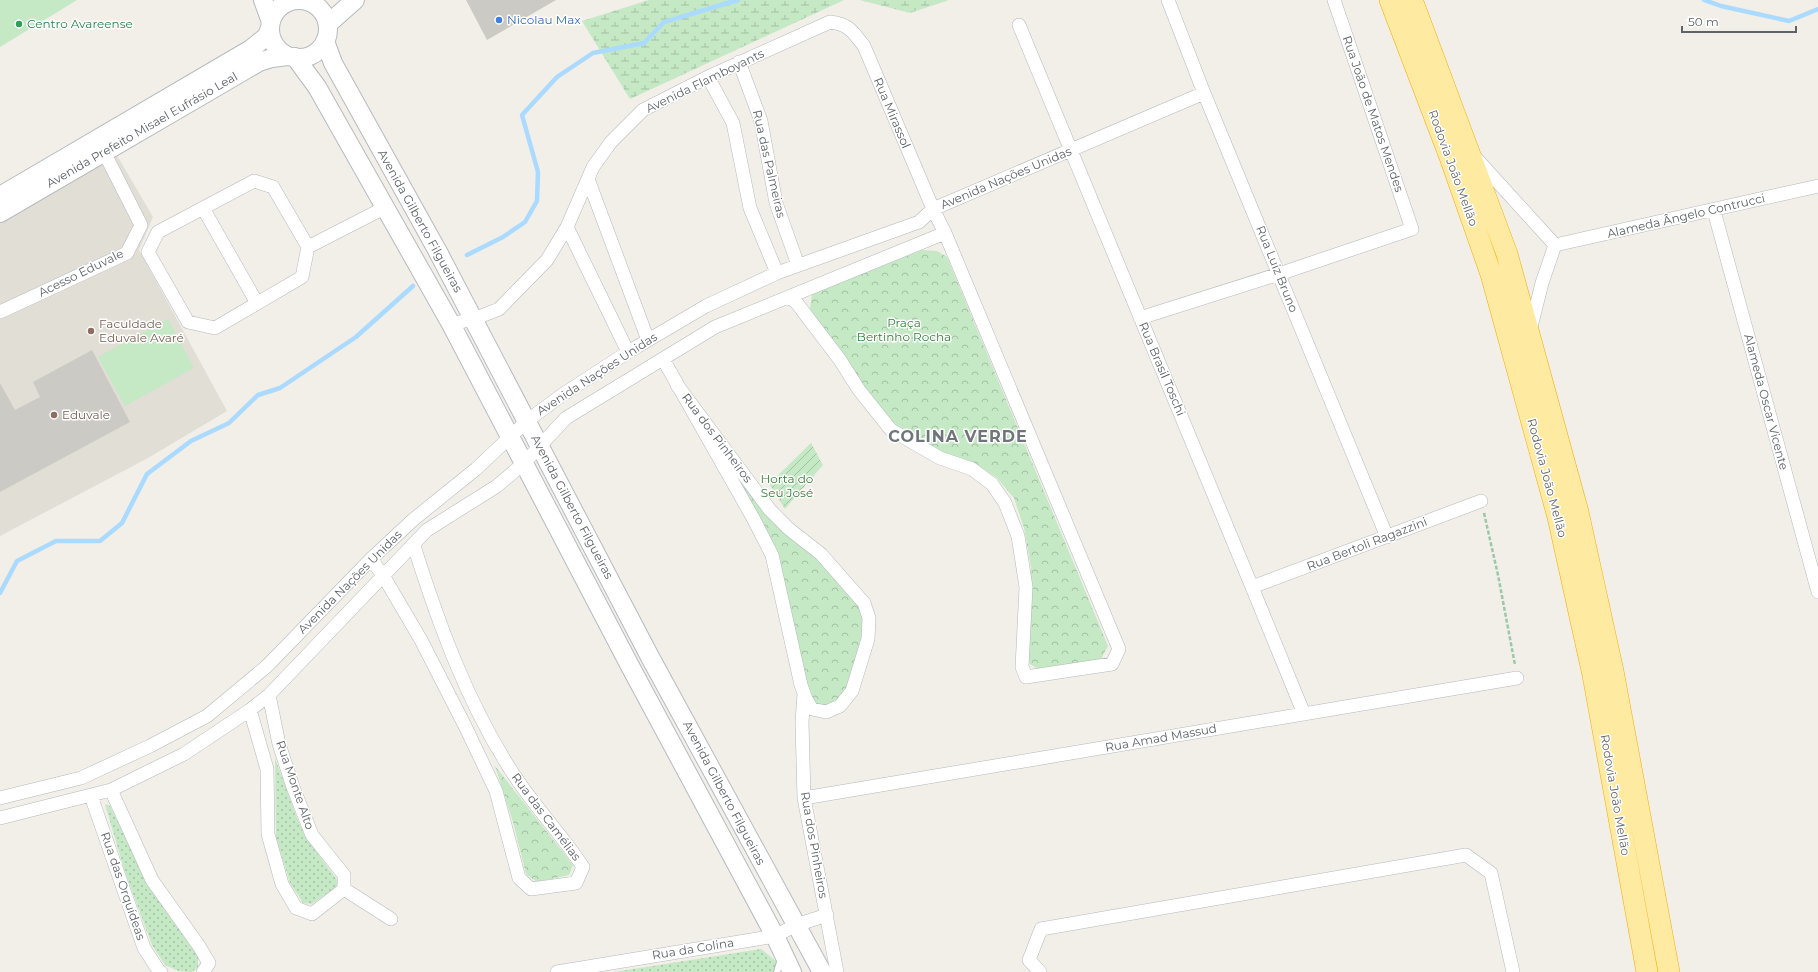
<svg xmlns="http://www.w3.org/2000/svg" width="1818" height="972" viewBox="0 0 1818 972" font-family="Montserrat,sans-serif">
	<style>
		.education { fill: #e1ded6 }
		.grass { fill: url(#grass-dots) }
		.wetland { fill: url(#wetland-marsh) }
		.park { fill: url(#park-crowns) }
		.garden { fill: url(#garden-furrows) }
		.pitch { fill: #c5e8c5 }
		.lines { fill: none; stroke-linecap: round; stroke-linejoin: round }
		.stream { stroke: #aadaff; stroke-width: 4.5 }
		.building { fill: #cccac5 }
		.service-casing { stroke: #b5b8bc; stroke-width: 8 }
		.minor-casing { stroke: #b5b8bc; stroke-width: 14 }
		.secondary-casing { stroke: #b6babf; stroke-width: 20 }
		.trunk-casing { stroke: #f9ab00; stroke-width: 22 }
		.path { stroke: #9cc7a9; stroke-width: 2.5; stroke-dasharray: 4 2; stroke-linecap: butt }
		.service { stroke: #fff; stroke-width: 6 }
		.minor { stroke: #fff; stroke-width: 13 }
		.secondary { stroke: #fff; stroke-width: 18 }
		.trunk { stroke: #feeaa1; stroke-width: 21 }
		.shop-dot { fill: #3f7fe0; stroke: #fff; stroke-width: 1.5 }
		.leisure-dot { fill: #2e9e5b; stroke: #fff; stroke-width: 1.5 }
		.education-dot { fill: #8d6e63; stroke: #fff; stroke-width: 1.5 }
		.labels { text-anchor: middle; stroke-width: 3; stroke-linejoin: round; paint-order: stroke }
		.shop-label { font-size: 12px; fill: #366cbe; stroke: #fff; text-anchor: start }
		.leisure-label { font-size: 12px; fill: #27864d; stroke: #fff; text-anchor: start }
		.street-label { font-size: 12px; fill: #5f6368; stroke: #fff }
		.park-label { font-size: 12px; fill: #348238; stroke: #fff }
		.education-label { font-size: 12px; fill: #785e54; stroke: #fff; text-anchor: start }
		.district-label { font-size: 16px; font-weight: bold; letter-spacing: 1px; fill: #70757a; stroke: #fff }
	</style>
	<defs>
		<pattern id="grass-dots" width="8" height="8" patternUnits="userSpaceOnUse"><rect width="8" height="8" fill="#c5e8c5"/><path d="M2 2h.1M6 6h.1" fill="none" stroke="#a3c0a4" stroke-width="1.8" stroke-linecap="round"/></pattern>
		<pattern id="wetland-marsh" width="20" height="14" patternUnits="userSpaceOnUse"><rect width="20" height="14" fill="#c5e8c5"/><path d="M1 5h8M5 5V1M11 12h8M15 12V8" fill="none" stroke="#a3c0a4"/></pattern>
		<pattern id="park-crowns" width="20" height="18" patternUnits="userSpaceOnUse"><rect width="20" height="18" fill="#c5e8c5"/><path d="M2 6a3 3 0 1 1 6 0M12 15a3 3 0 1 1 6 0" fill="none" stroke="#a3c0a4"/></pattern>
		<pattern id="garden-furrows" width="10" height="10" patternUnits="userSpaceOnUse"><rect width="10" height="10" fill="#c5e8c5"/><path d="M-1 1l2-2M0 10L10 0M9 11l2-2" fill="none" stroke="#a3c0a4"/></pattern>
	</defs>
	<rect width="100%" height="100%" fill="#f1efe8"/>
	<path class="education" d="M115 152 153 217 139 250 227 411 148 458 0 536V218Z"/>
	<path class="grass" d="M275 758 297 818 306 838 338 881 337 886 312 904 303 903 290 883 276 837Z
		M105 804 110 806 146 881 198 957V967L192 972 179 971 165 965 152 945 124 869Z
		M761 949 776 961 782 972H614Z"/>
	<path class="wetland" d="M649 0H844L630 99 582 21Z
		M860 0H949L910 13Z"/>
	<path class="park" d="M922 250 937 251 947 257 1108 646 1101 659 1040 670 1030 664 1026 648 1031 614V567L1024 528 1014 498 997 478 975 463 921 446 894 424 859 386 834 343 810 309 812 294Z
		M713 439 860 605 865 619 864 638 848 689 837 703 826 707 815 706 809 697 776 554Z
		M495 766 573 865 569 875 537 882 526 874 513 822Z"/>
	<path class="garden" d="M811 443 823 465 785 509 769 484Z"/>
	<path class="pitch" d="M0 0H77L0 47Z
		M168 319 194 368 125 406 98 357Z"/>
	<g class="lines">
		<path class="stream" d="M1704 0 1721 6 1789 21 1818 9
			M467 255 503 237 525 222 537 201 538 172 522 115 557 77 593 53 644 43 664 22 738 0
			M0 593 17 561 56 541H100L122 523 147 474 191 441 229 423 258 395 280 388 356 337 413 286"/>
	</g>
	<path class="building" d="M466 0H556L487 40Z
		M92 350 130 422 0 492V383L15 410 40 397 33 382Z"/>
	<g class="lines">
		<g class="service-casing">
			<path id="service" d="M777 972 781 959"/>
		</g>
		<g class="minor-casing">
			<path id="minor" d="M1168 0 1204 93 1387 537
				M1019 25 1252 587 1304 714
				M739 62 761 121 776 203 798 265
				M708 77 733 123 750 208 777 273
				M1475 157 1555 245 1542 283 1530 331
				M588 179 648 340
				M254 181 273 187 308 247 302 277 215 328 188 322 148 252 158 232Z
				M203 208 257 303
				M1714 211 1818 592
				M567 227 628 352
				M1555 245 1818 186
				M308 247 386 207
				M0 312 127 253 141 225 104 152
				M1140 318 1279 274 1412 229 1334 0
				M451 324 474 319 499 309 547 260 567 227 593 167 611 142 643 110 708 77 830 22C849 24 853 32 864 46L933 209 945 233 1119 649 1112 664 1026 677 1022 667 1026 587 1018 536 1005 503 992 484 972 469 940 458 891 430 859 390 840 360 796 302 788 297
				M663 359 753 518 772 555 801 685 806 699 812 709 826 712 840 706 852 691 868 639 869 618 864 603 821 554 789 529 770 510 677 385
				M371 559 384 577 421 640 465 726 496 791 519 878 531 889 576 883 583 867C562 835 535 807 514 775 468 705 439 625 414 546
				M1252 587 1481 501
				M804 694 802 722 804 798 837 972
				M250 710 267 769 268 834 282 884 296 908 312 914 344 889V875L312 835 293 787 279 744 269 695
				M111 790 152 880 199 946 209 963 203 972
				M91 796 144 948 159 971 161 972
				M0 798 81 778 150 746 207 716 267 666 371 559 414 519 476 469 527 421 562 395 628 352 706 306 777 273 919 222 933 209 1204 93
				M804 798 1517 678
				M0 818 111 790 184 754 250 710 269 695 427 530 497 486 524 463 566 418 715 327 945 233
				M344 889 391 919
				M557 972 775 936 796 925 827 915
				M1040 972 1029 960 1041 929 1466 855 1491 873 1513 972"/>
		</g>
		<g class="secondary-casing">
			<path id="secondary" d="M263 0 271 22
				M270 29a29 29 0 1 1 58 0a29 29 0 1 1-58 0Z
				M328 24 355 0
				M325 41 333 63 437 250 650 657 822 972
				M295 57 317 87 451 324 630 666 775 936 792 972
				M0 196 251 49 267 36 270 28
				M0 213 259 62 272 58 287 56"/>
		</g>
		<g class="trunk-casing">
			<path id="trunk" d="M1390 0 1450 157 1491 274 1558 517 1593 675 1647 972
				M1412 0 1507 254 1578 512 1613 671 1669 972"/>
		</g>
		<path class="path" d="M1484 513 1498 575 1515 665"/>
		<use href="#service" class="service"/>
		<use href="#minor" class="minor"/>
		<use href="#secondary" class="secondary"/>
		<use href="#trunk" class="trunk"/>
	</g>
	<circle class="shop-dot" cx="499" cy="20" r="4"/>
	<circle class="leisure-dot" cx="19" cy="24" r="4"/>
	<g class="education-dot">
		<circle cx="91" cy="331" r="4"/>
		<circle cx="54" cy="415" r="4"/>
	</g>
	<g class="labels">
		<g class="shop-label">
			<text x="507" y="24">Nicolau Max</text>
		</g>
		<g class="leisure-label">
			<text x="27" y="28">Centro Avareense</text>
		</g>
		<g class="street-label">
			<text transform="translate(705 81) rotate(-26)" y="4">Avenida Flamboyants</text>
			<text transform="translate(892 113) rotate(67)" y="4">Rua Mirassol</text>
			<text transform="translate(1373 114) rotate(71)" y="4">Rua João de Matos Mendes</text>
			<text transform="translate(142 130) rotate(-30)" y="4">Avenida Prefeito Misael Eufrásio Leal</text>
			<text transform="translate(769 164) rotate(77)" y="4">Rua das Palmeiras</text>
			<text transform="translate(1453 168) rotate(70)" y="4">Rodovia João Mellão</text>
			<text transform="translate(1006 178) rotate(-23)" y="4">Avenida Nações Unidas</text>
			<text transform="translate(1686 216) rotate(-13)" y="4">Alameda Ângelo Contrucci</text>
			<text transform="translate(420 221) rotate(61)" y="4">Avenida Gilberto Filgueiras</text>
			<text transform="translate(1277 269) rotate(68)" y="4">Rua Luiz Bruno</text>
			<text transform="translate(81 273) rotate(-26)" y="4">Acesso Eduvale</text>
			<text transform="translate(1162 369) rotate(67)" y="4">Rua Brasil Toschi</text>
			<text transform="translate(597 374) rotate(-33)" y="4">Avenida Nações Unidas</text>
			<text transform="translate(1766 402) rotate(75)" y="4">Alameda Oscar Vicente</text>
			<text transform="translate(717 438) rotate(53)" y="4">Rua dos Pinheiros</text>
			<text transform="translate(1547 478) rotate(75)" y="4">Rodovia João Mellão</text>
			<text transform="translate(572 507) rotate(62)" y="4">Avenida Gilberto Filgueiras</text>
			<text transform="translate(1367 544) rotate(-21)" y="4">Rua Bertoli Ragazzini</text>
			<text transform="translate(350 582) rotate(-45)" y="4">Avenida Nações Unidas</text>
			<text transform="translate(1161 738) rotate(-10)" y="4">Rua Amad Massud</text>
			<text transform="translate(295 785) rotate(71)" y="4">Rua Monte Alto</text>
			<text transform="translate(724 793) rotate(62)" y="4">Avenida Gilberto Filgueiras</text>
			<text transform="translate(1615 795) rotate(80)" y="4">Rodovia João Mellão</text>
			<text transform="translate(546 817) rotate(53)" y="4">Rua das Camélias</text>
			<text transform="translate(814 845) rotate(80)" y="4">Rua dos Pinheiros</text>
			<text transform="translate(123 886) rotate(71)" y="4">Rua das Orquídeas</text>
			<text transform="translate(693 949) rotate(-9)" y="4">Rua da Colina</text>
		</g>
		<g class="park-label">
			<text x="904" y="327">Praça<tspan x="904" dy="14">Bertinho Rocha</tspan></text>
			<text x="787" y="483">Horta do<tspan x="787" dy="14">Seu José</tspan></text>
		</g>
		<g class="education-label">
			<text x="99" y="328">Faculdade<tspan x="99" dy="14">Eduvale Avaré</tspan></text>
			<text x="62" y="419">Eduvale</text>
		</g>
		<g class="district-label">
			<text x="958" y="442">COLINA VERDE</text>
		</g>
	</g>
	<path d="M1682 26v6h114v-6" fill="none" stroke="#5f6368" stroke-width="2"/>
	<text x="1688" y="26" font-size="12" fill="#5f6368" stroke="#ffffff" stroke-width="3" paint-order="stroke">50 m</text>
</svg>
